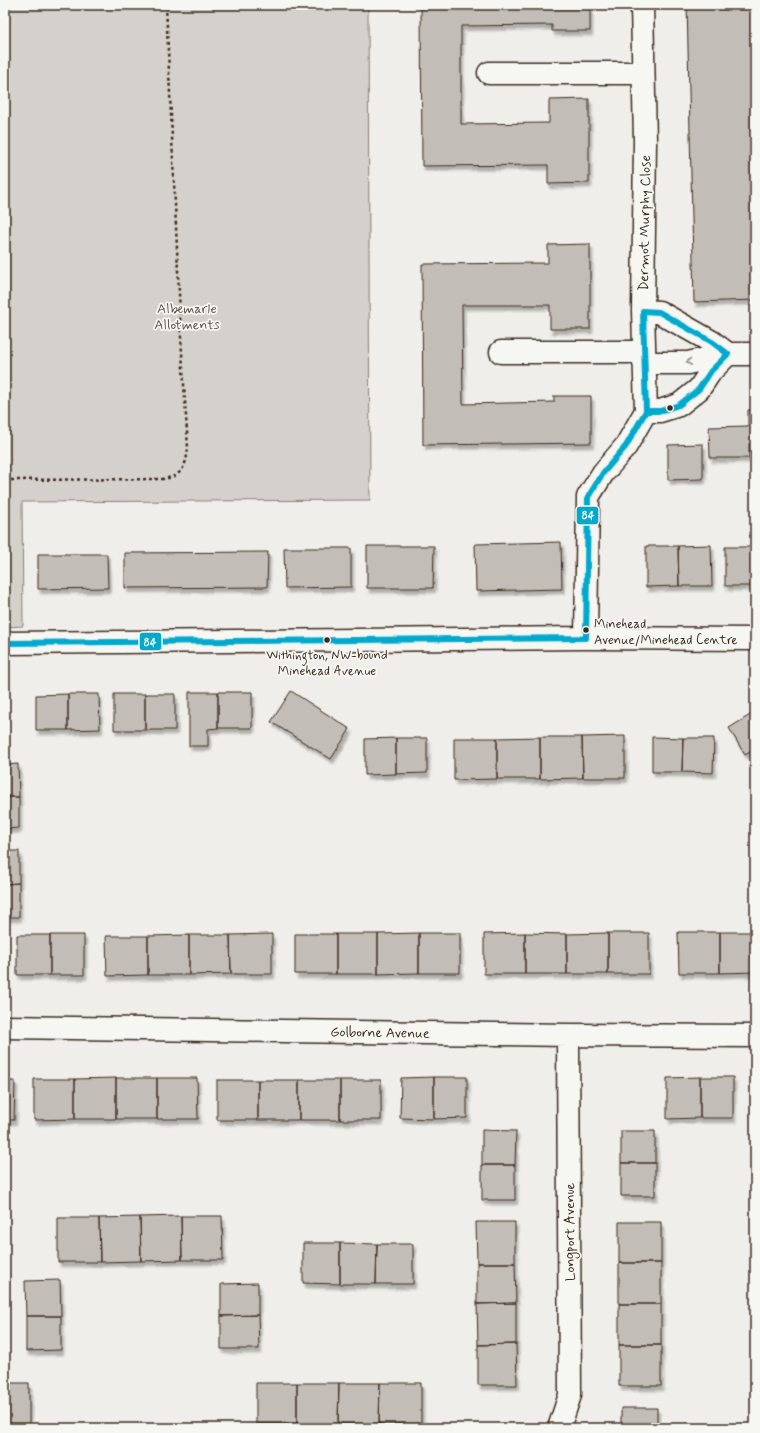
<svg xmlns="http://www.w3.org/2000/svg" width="760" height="1433" viewBox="0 0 760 1433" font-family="Mynerve,sans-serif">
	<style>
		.green { fill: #d4d1cc; stroke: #887e75 }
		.building { fill: #c2bdb7; stroke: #3b2a1e; filter: url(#shadow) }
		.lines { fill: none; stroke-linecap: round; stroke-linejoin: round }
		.minor-casing { stroke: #3b2a1e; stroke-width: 25 }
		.path { stroke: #3b2a1e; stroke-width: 2.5; stroke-dasharray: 3 3; stroke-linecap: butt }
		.minor { stroke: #f6f6f2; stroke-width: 22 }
		.bus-1-casing { stroke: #f6f6f2; stroke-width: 9 }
		.bus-1 { stroke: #00a9ce; stroke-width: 6 }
		.oneway { stroke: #989088 }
		.bus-dot { fill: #3b2a1e; stroke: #f6f6f2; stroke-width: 1.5 }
		.labels { text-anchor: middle; stroke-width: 3.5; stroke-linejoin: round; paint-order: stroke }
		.bus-label { font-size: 13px; fill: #3b2a1e; stroke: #f6f6f2; text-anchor: start }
		.street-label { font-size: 14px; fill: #3b2a1e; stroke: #f6f6f2 }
		.park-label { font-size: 14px; fill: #61544a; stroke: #f6f6f2 }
		.line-badge { stroke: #f6f6f2; stroke-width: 1.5 }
		.badge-label { font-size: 11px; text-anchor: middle; font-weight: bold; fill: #fff }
	</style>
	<defs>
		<filter id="shadow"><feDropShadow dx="2.5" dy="4.5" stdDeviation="1" flood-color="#0004"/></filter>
	</defs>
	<rect width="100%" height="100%" fill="#efeeea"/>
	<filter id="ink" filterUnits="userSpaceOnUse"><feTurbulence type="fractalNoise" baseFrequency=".025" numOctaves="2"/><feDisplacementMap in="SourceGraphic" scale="8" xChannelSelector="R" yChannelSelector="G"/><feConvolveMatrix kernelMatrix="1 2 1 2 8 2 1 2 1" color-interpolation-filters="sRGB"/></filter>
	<g filter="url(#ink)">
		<path class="green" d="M5 5H368L370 500 22 502 23 626 5 627Z"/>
		<path class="building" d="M421 5H590V31H552V25L461 26V124L549 123V100L589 99V183L548 184V165L422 166Z
			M687 5H755V300L694 302Z
			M590 244V329H550V305H462L463 404 554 402V396H591V443L423 445 422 264 548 263V245Z
			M748 410H755V444H749V458H710L709 427 748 426Z
			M703 444V479L668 480V445Z
			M561 542 562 589 476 591 475 544Z
			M711 545 712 586H679L678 546Z
			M367 546H434L433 588H367Z
			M646 546H678L679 586 646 587Z
			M725 547H755V586H725Z
			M284 548H351V587L285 588Z
			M268 552 267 587 125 588V553Z
			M38 554H107L108 588 38 589Z
			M291 691 350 729 331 759 271 722Z
			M189 692H218V728L208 729V746H189Z
			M218 692H252V728H218Z
			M68 694H99L100 729 68 730Z
			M68 694V730H36V695Z
			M114 694H145V730H114Z
			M145 694H175V730H145Z
			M755 712V749L745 755 729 728Z
			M625 736V778H583L582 737Z
			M540 737V779H497V738Z
			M540 737H582L583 778 540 779Z
			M652 737 683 738 682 772H652Z
			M396 738V774L365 775V739Z
			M396 738H427V773L396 774Z
			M454 738H497V779L454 780Z
			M683 738H714L713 773 682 772Z
			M18 764 19 797H5V765Z
			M5 797H19V828L5 829Z
			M5 851H19V883L5 884Z
			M19 883V917H5V884Z
			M678 932H720V973H679Z
			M720 932H755V972L720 973Z
			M419 933H460V973H419Z
			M419 933V973L378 974V934Z
			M525 933V974H484V934Z
			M525 933 567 934V974H525Z
			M608 933H649V974H608Z
			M608 933V974H567V934Z
			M272 934V974H231L230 935Z
			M295 934H336V974H295Z
			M336 934H378V974H336Z
			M17 935H50V975H17Z
			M50 935H84V975H50Z
			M189 935V975H148V936Z
			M189 935H230L231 974 189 975Z
			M106 936H148V975L107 976Z
			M434 1077H467V1118L434 1119Z
			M434 1077V1119L400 1118 401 1078Z
			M700 1077H733V1118H700Z
			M700 1077V1118L667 1119V1078Z
			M116 1078V1119H75V1079Z
			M116 1078H157V1119H116Z
			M157 1078H197L198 1119H157Z
			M753 1078H755V1118H753Z
			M34 1079H75V1119L34 1120Z
			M217 1080H258V1120H217Z
			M258 1080H299V1120H258Z
			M299 1080H340V1120H299Z
			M340 1080H381V1120H340Z
			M5 1081H15L14 1120H5Z
			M482 1130 516 1131 515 1165H482Z
			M621 1131H655V1163H621Z
			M621 1163H655V1196H621Z
			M482 1165H515V1200H482Z
			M181 1216H222L223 1260H182Z
			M181 1216 182 1260 141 1261 140 1217Z
			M140 1217 141 1261 100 1262 99 1218Z
			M58 1218H99L100 1262H58Z
			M476 1222H515V1263H477Z
			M619 1222H661V1263H619Z
			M303 1243H340V1284L303 1283Z
			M340 1243 377 1244 376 1284H340Z
			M377 1244H413V1284H376Z
			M477 1263H515L516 1303 477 1304Z
			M619 1263H661V1304H619Z
			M60 1280 61 1316H26L25 1281Z
			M258 1283V1315L221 1316V1284Z
			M516 1303V1344L478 1345 477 1304Z
			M619 1304H661V1345H619Z
			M258 1315 259 1349H221V1316Z
			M26 1316H61V1350L26 1351Z
			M516 1344 517 1385H478V1345Z
			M619 1345H661V1386H619Z
			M5 1383H29V1425H5Z
			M256 1383H297V1424H256Z
			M297 1383H339L338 1424H297Z
			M339 1383H380L379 1424H338Z
			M380 1383H421V1424H379Z
			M621 1408H657V1428H621Z"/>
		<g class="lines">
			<g class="minor-casing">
				<path id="minor" d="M489 73H643
					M643 311 659 312 712 342 728 354
					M501 352H644
					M644 363H688L728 354H755
					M646 411H660L679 405 699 389 711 371 728 354
					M586 638 588 497 603 473 626 446 646 411 643 311 645 141 642 5
					M5 643 586 638 755 639
					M5 1027 568 1035 755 1036
					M559 1428 570 1395 568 1035"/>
			</g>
			<path class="path" d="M5 480 163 479C183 476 186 466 188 448L181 337 166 5"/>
			<use href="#minor" class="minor"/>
			<g class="bus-1-casing">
				<path id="bus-1" d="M643 311 659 312 712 342 728 354 711 371 699 389 679 405 660 411H646Z
					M586 638 588 497 603 473 626 446 646 411
					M5 643 586 638"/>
			</g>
			<use href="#bus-1" class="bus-1"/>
		</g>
		<defs><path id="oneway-chevron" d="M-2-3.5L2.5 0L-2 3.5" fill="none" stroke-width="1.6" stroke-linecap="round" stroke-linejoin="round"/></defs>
		<use class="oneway" href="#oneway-chevron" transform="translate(689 362) rotate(172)"/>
	</g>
	<g class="bus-dot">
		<circle cx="670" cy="408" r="3.5"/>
		<circle cx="586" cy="630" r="3.5"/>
		<circle cx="327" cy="640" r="3.5"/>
	</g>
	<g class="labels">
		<g class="bus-label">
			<text x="594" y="628">Minehead<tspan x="594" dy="16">Avenue/Minehead Centre</tspan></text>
			<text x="327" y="659" text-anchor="middle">Withington, NW-bound<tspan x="327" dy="16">Minehead Avenue</tspan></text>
		</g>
		<g class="street-label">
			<text transform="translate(644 223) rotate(-89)" y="5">Dermot Murphy Close</text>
			<text transform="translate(380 1032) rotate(1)" y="5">Golborne Avenue</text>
			<text transform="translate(569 1232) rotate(-90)" y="5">Longport Avenue</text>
		</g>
		<g class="park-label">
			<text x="187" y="313">Albemarle<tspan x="187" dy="16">Allotments</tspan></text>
		</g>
	</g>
	<g class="line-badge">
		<rect x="576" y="506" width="23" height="19" rx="4" fill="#00a9ce"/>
		<rect x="139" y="632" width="23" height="19" rx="4" fill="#00a9ce"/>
	</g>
	<g class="badge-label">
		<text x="588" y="519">84</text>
		<text x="150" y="646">84</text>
	</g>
	<rect width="760" height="1433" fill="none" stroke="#f6f6f2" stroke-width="20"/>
	<rect x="10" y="10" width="740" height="1413" fill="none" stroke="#3b2a1e" stroke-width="1.5" filter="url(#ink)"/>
</svg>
